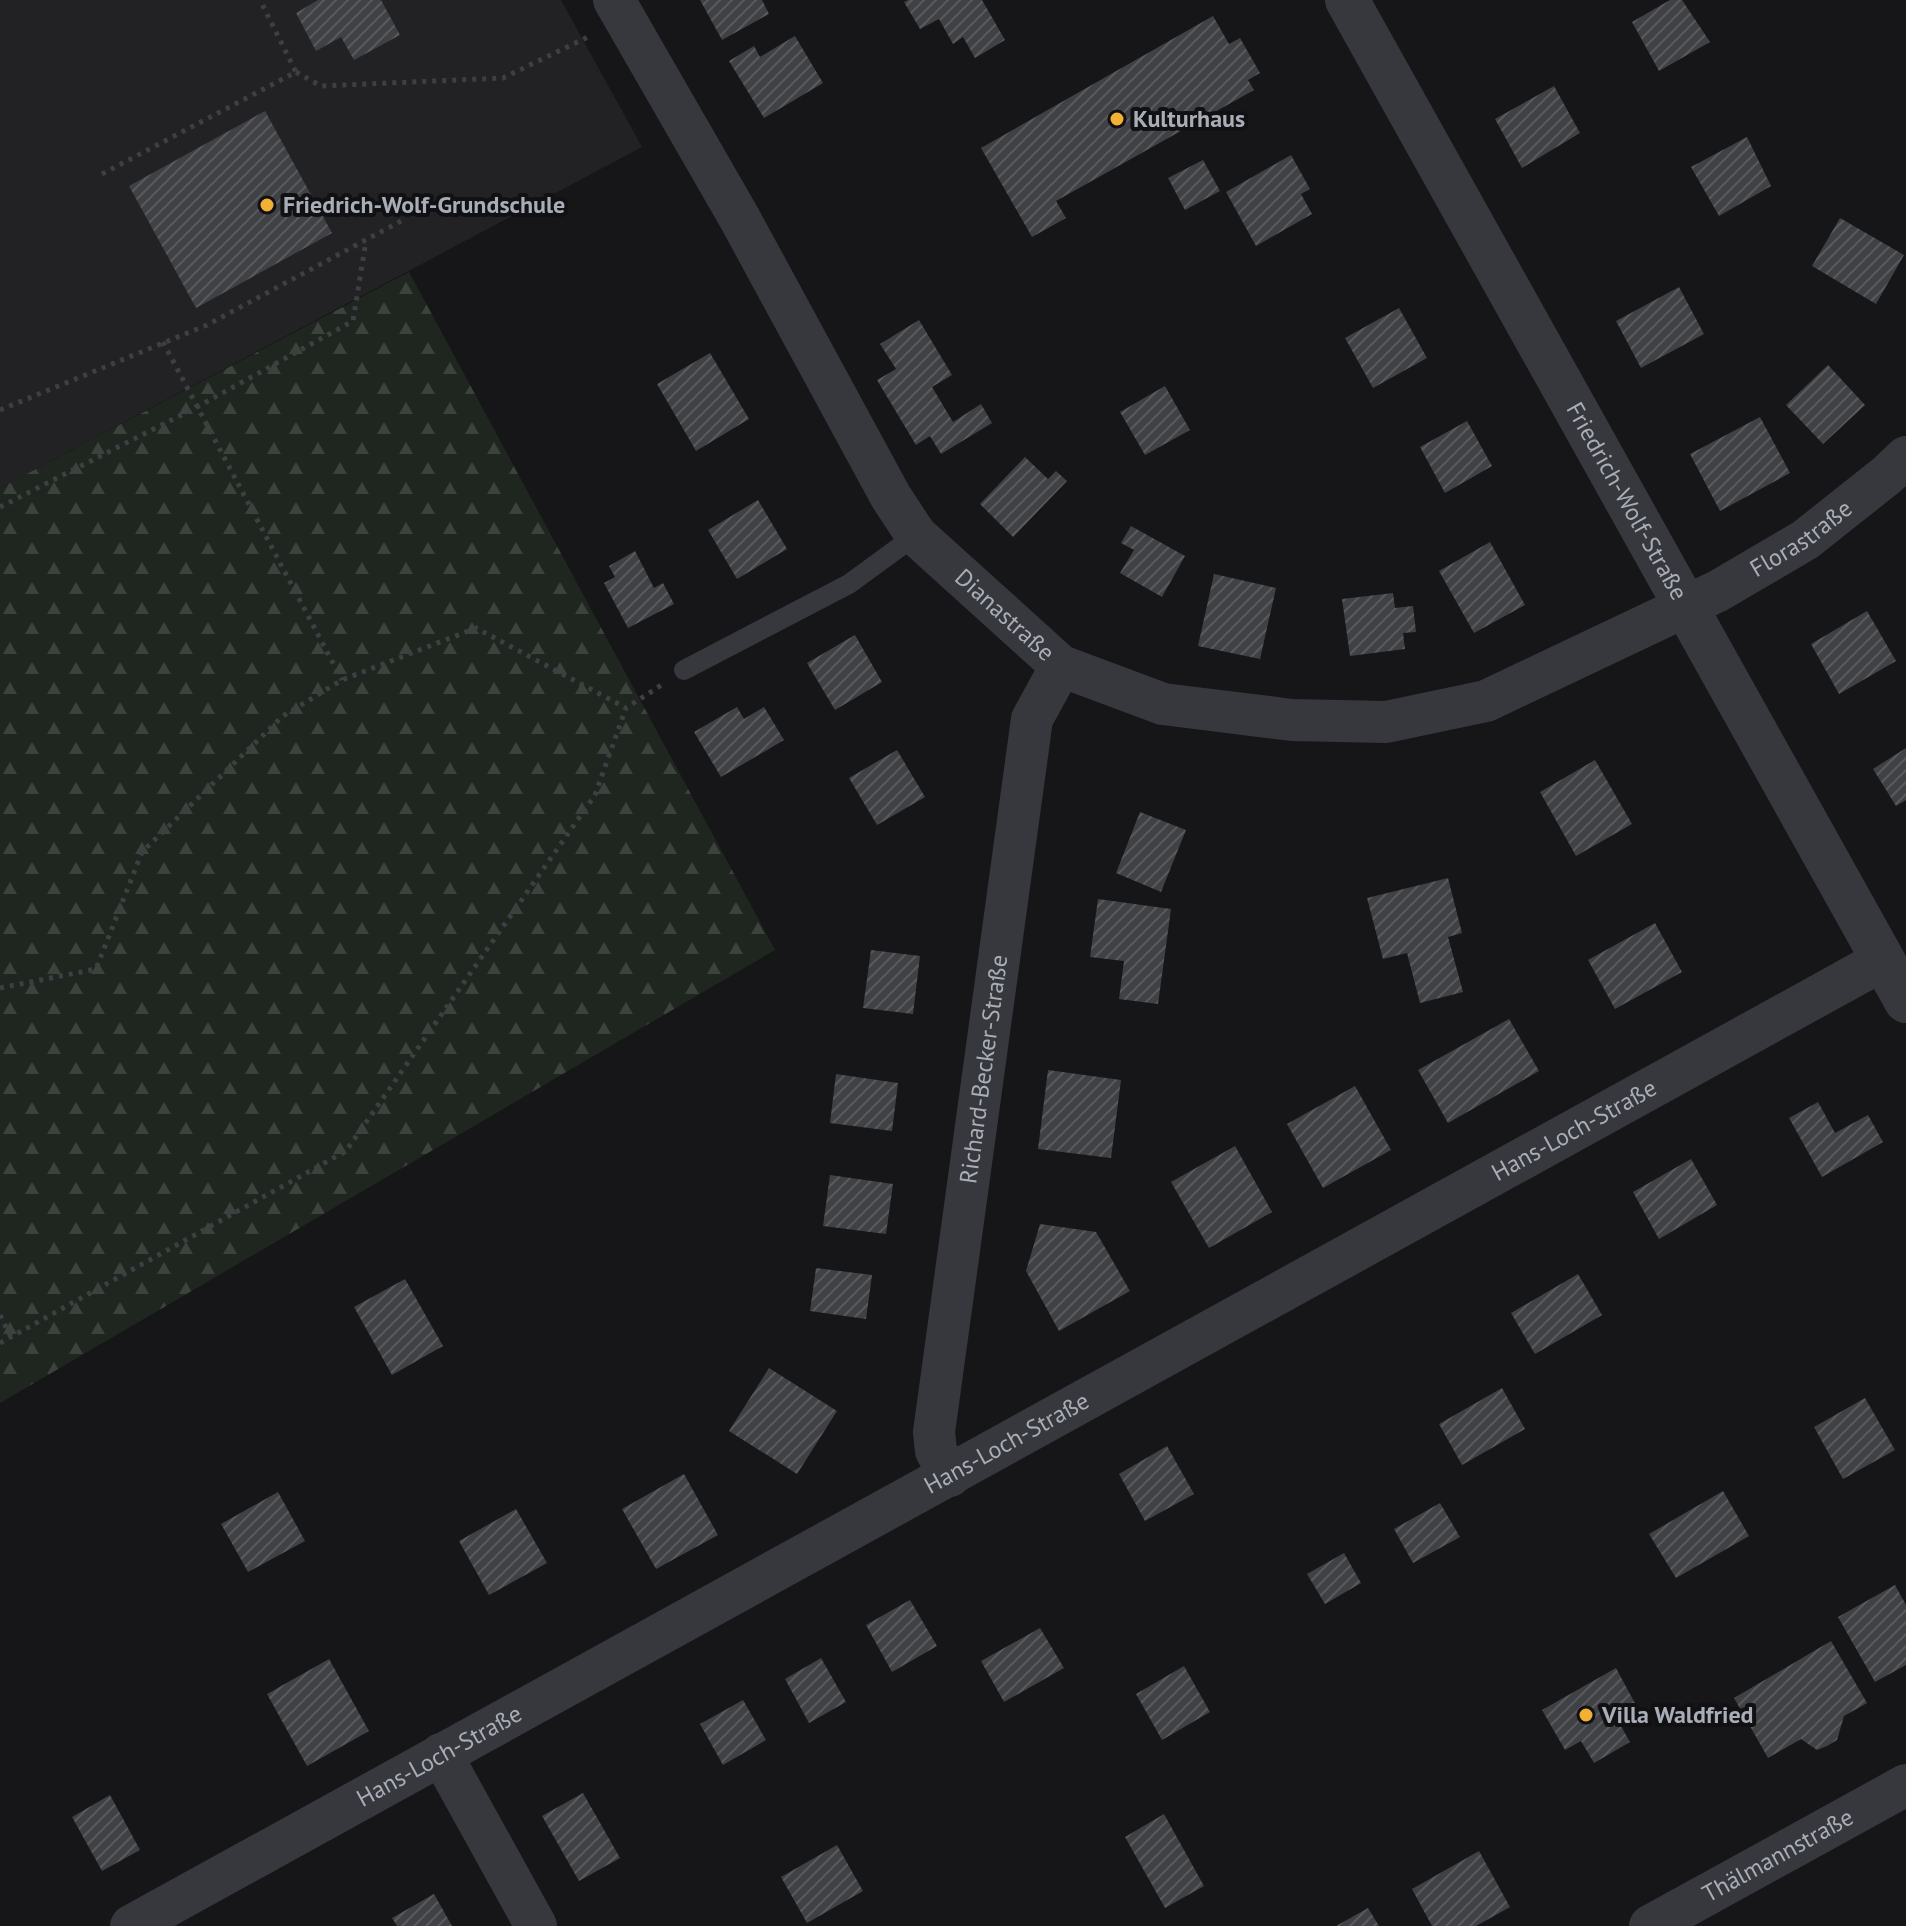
<svg xmlns="http://www.w3.org/2000/svg" width="1906" height="1926" viewBox="0 0 1906 1926" font-family="'PT Sans',sans-serif">
	<style>
		.built { fill: #222225 }
		.forest { fill: url(#forest-firs) }
		.building { fill: url(#building-hatch) }
		.lines { fill: none; stroke-linecap: round; stroke-linejoin: round }
		.path { stroke: #3d3f44; stroke-width: 5; stroke-dasharray: 4 6; stroke-linecap: butt }
		.service { stroke: #37383d; stroke-width: 20 }
		.minor { stroke: #37383d; stroke-width: 42 }
		.tertiary { stroke: #37383d; stroke-width: 44 }
		.poi-dot { fill: #f2b134; stroke: #111113; stroke-width: 3 }
		.labels { text-anchor: middle; stroke-width: 8; stroke-linejoin: round; paint-order: stroke }
		.poi-label { font-size: 24px; font-weight: bold; fill: #a8adb8; stroke: #111113; text-anchor: start }
		.street-label { font-size: 24px; fill: #a8adb8; stroke: #111113 }
	</style>
	<defs>
		<pattern id="forest-firs" width="22" height="20" patternUnits="userSpaceOnUse" patternTransform="scale(2)"><rect width="22" height="20" fill="#1e261f"/><path d="M5 1l3.5 6h-7zM16 11l3.5 6h-7z" fill="#3c433d"/></pattern>
		<pattern id="building-hatch" width="6" height="6" patternUnits="userSpaceOnUse" patternTransform="scale(2)"><rect width="6" height="6" fill="#404145"/><path d="M-1 1l2-2M0 6l6-6M5 7l2-2" fill="none" stroke="#595a5e"/></pattern>
	</defs>
	<rect width="100%" height="100%" fill="#161618"/>
	<path class="built" d="M0 0H561L642 147 0 488Z"/>
	<path class="forest" d="M409 272 775 950 0 1403V488Z"/>
	<path class="building" d="M318 0H381L400 35 354 60 341 37 316 51 296 13Z
		M700 0H762L769 14 722 40Z
		M908 0H982L1005 40 975 58 963 37 953 44 939 19 920 29 904 2Z
		M1670 0H1682L1710 42 1659 71 1632 22Z
		M1213 16 1229 44 1240 38 1260 73 1248 80 1254 90 1056 201 1066 218 1032 237 981 148Z
		M795 36 823 83 764 118 729 61 754 46 760 57Z
		M1554 86 1580 133 1522 168 1495 119Z
		M265 111 332 233 196 308 129 186Z
		M1747 137 1771 186 1719 216 1691 167Z
		M1291 155 1310 189 1301 194 1312 214 1256 246 1226 192Z
		M1203 160 1220 191 1185 210 1168 178Z
		M1840 218 1904 255 1876 304 1812 266Z
		M1679 287 1704 334 1641 368 1616 321Z
		M1399 308 1427 358 1373 388 1345 338Z
		M919 320 952 375 932 387 953 422 981 404 992 423 941 454 930 436 916 445 877 380 896 369 880 344Z
		M710 353 749 419 696 451 657 384Z
		M1828 365 1865 405 1823 444 1786 405Z
		M1165 386 1190 430 1145 455 1120 412Z
		M1760 417 1790 473 1720 511 1690 454Z
		M1467 421 1492 466 1445 493 1420 447Z
		M1025 457 1048 479 1056 471 1067 481 1013 537 980 504Z
		M758 500 787 549 737 579 708 530Z
		M1131 526 1185 556 1162 597 1120 573 1134 550 1121 543Z
		M1490 542 1525 605 1474 633 1439 571Z
		M635 551 654 588 663 583 674 604 628 628 604 583 615 577 609 566Z
		M1214 574 1276 588 1260 659 1198 646Z
		M1393 593 1395 608 1413 606 1416 632 1403 633 1405 649 1350 656 1342 599Z
		M1867 611 1896 661 1839 694 1811 644Z
		M855 635 882 682 835 710 807 663Z
		M737 707 744 719 764 707 784 740 721 777 694 732Z
		M1906 748V800L1896 806 1873 769Z
		M897 750 925 797 877 825 849 778Z
		M1595 760 1632 824 1576 856 1540 792Z
		M1140 812 1186 830 1161 892 1116 873Z
		M1448 878 1462 933 1448 937 1463 992 1420 1003 1407 953 1383 959 1367 898Z
		M1098 899 1171 909 1158 1004 1119 999 1124 961 1090 957Z
		M1655 923 1682 972 1615 1009 1588 960Z
		M871 950 920 956 913 1014 863 1008Z
		M1509 1019 1539 1071 1448 1123 1418 1070Z
		M1048 1070 1121 1080 1111 1158 1038 1149Z
		M836 1074 898 1083 892 1131 830 1123Z
		M1355 1086 1391 1150 1323 1188 1287 1124Z
		M1818 1102 1835 1133 1868 1115 1883 1142 1822 1177 1789 1118Z
		M1235 1146 1272 1212 1209 1248 1171 1182Z
		M1691 1159 1717 1205 1659 1239 1633 1192Z
		M830 1175 893 1184 886 1234 823 1226Z
		M1040 1224 1096 1232 1130 1291 1059 1331 1026 1271Z
		M816 1268 872 1275 866 1319 810 1311Z
		M1578 1274 1602 1315 1535 1354 1511 1313Z
		M405 1279 443 1346 392 1375 354 1307Z
		M769 1368 837 1411 797 1474 729 1431Z
		M1502 1388 1525 1429 1462 1465 1439 1424Z
		M1865 1398 1895 1450 1843 1479 1814 1427Z
		M1167 1446 1194 1494 1145 1521 1119 1474Z
		M684 1474 718 1535 656 1569 622 1509Z
		M1723 1491 1749 1536 1676 1578 1649 1534Z
		M278 1492 305 1541 248 1572 221 1524Z
		M1440 1503 1460 1537 1413 1563 1394 1529Z
		M516 1509 547 1563 489 1595 459 1541Z
		M1344 1553 1361 1583 1325 1604 1307 1574Z
		M1895 1585 1906 1605V1665L1875 1682 1838 1617Z
		M910 1600 937 1646 892 1672 866 1625Z
		M1040 1628 1064 1668 1004 1702 981 1661Z
		M1831 1641 1867 1703 1844 1716 1837 1740 1827 1746 1817 1750 1801 1739 1768 1758 1734 1698Z
		M821 1658 846 1702 809 1723 785 1679Z
		M329 1659 369 1731 307 1766 267 1694Z
		M1184 1666 1210 1712 1162 1740 1136 1694Z
		M1616 1668 1638 1709 1618 1721 1630 1742 1594 1763 1581 1741 1565 1750 1542 1710Z
		M743 1700 766 1740 723 1765 700 1724Z
		M583 1793 620 1858 579 1881 542 1816Z
		M110 1795 140 1850 102 1871 72 1817Z
		M1164 1814 1204 1886 1165 1908 1125 1837Z
		M837 1845 863 1891 807 1923 781 1877Z
		M1479 1851 1510 1907 1476 1926H1432L1412 1889Z
		M434 1894 452 1926H397L392 1918Z
		M1368 1908 1379 1926H1336Z"/>
	<g class="lines">
		<path class="path" d="M296 72 321 86 503 78 590 36
			M102 174 296 72 260 0
			M163 342 342 680
			M0 410 207 325 403 220
			M0 507 197 407 353 321 366 241
			M0 988 96 969 142 852 283 716 342 680 476 628 626 708
			M0 1315 11 1337
			M0 1343 346 1151 595 795 626 708 663 684"/>
		<path class="service" d="M684 670 849 584 916 535"/>
		<g class="minor">
			<path id="s1" d="M614 0 740 219 891 497 916 535 1061 666 1163 704 1292 720 1386 722 1486 701 1718 591 1805 540 1887 475 1906 457"/>
			<path id="s2" d="M950 1476 936 1451 934 1432 1032 719 1061 666"/>
			<path d="M441 1754 536 1926"/>
			<path id="s3" d="M131 1926 1883 960"/>
			<path id="s4" d="M1650 1926 1906 1785"/>
		</g>
		<path class="tertiary" id="s5" d="M1347 0 1906 1001"/>
	</g>
	<g class="poi-dot">
		<circle cx="1117" cy="119" r="8"/>
		<circle cx="267" cy="205" r="8"/>
		<circle cx="1586" cy="1715" r="8"/>
	</g>
	<g class="labels">
		<g class="poi-label">
			<text x="1133" y="127">Kulturhaus</text>
			<text x="283" y="213">Friedrich-Wolf-Grundschule</text>
			<text x="1602" y="1723">Villa Waldfried</text>
		</g>
		<g class="street-label">
			<text dy="8" stroke="none"><textPath href="#s5" startOffset="574">Friedrich-Wolf-Straße</textPath></text>
			<text dy="8" stroke="none"><textPath href="#s1" startOffset="1600">Florastraße</textPath></text>
			<text dy="8" stroke="none"><textPath href="#s1" startOffset="734">Dianastraße</textPath></text>
			<text dy="8" stroke="none"><textPath href="#s2" startOffset="414">Richard-Becker-Straße</textPath></text>
			<text dy="8" stroke="none"><textPath href="#s3" startOffset="1648">Hans-Loch-Straße</textPath></text>
			<text dy="8" stroke="none"><textPath href="#s3" startOffset="1000">Hans-Loch-Straße</textPath></text>
			<text dy="8" stroke="none"><textPath href="#s3" startOffset="352">Hans-Loch-Straße</textPath></text>
			<text dy="8" stroke="none"><textPath href="#s4" startOffset="146">Thälmannstraße</textPath></text>
		</g>
	</g>
</svg>
